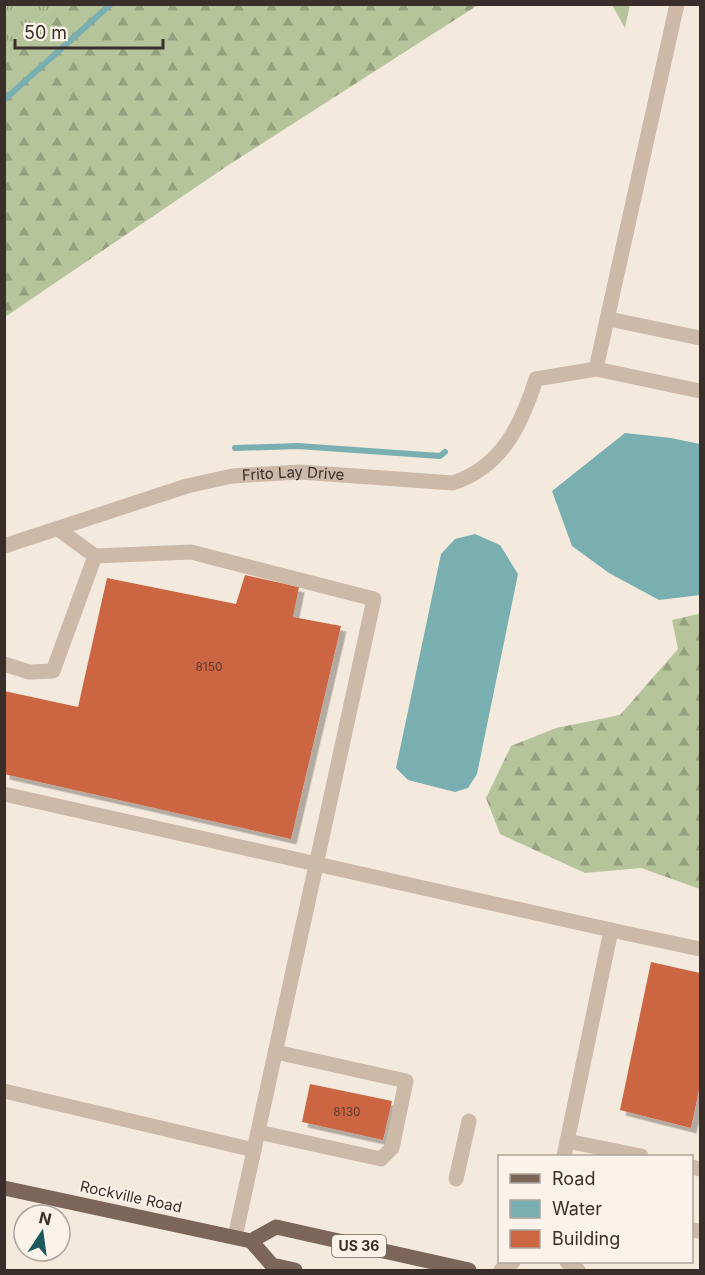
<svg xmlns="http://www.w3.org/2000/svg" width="705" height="1275" viewBox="0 0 705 1275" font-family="Inter,sans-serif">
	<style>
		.grass { fill: url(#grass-tufts) }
		.forest { fill: url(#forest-firs) }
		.water { fill: #7aafb2 }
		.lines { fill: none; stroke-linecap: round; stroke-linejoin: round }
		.stream { stroke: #7aafb2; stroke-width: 6 }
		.building { fill: #cc6643; filter: url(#shadow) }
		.minor { stroke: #cdb9a8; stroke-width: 15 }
		.major { stroke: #7c6559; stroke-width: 15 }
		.labels { text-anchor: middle; stroke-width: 4.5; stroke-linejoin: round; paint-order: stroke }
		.number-label { font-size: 12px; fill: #5e3c30 }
		.shield { fill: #fbf3ea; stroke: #736963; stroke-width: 1.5 }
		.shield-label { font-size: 14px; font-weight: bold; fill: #392e29 }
		.street-label { font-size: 15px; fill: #392e29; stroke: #fbf3ea }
	</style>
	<defs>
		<pattern id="grass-tufts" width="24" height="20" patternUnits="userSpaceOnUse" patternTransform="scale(1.5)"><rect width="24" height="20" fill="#b6c49c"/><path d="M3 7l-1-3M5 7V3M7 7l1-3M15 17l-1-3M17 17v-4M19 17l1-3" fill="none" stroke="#95a07f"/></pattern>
		<pattern id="forest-firs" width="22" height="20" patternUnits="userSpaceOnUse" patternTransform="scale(1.5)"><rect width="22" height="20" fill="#b6c49c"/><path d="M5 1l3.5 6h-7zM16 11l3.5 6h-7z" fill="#95a07f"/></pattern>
		<filter id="shadow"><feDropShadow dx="5.5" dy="5.5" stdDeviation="0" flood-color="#0004"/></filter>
	</defs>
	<rect width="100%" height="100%" fill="#f4e9dd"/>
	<path class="grass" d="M5 5H54L5 49Z"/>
	<path class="forest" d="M54 5V4L478 5 227 166 5 317V49Z
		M612 5H630L625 28Z
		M698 614 700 615V889L641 868 585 873 500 834 486 798 511 746 556 728 620 715 678 649 672 620Z"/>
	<path class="water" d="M625 433 671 438 700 444V595L659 600 609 573 572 546 552 491Z
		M475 534 500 545 518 574 477 774 468 788 455 792 408 780 396 768 441 554 455 539Z"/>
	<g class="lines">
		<path class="stream" d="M4 100 111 4
			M235 448 298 446 440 456 445 452"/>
	</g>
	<path class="building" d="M245 575 299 587 293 617 341 626 291 839 4 774V691L78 707 107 578 236 604Z
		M651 962 700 973V1085L691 1128 620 1110Z
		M310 1084 392 1101 383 1140 302 1122Z"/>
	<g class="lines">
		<g class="minor">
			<path d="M609 319 700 338"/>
			<path d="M596 369 677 4"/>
			<path d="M58 529 95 556 191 552 374 599 235 1237"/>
			<path id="s1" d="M4 546 187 486 232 476 300 472 453 483C502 466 521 426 536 379L596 369 700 391"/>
			<path d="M4 664 29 672 53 671 95 556"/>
			<path d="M4 794 611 930 564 1156"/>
			<path d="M611 930 700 949"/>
			<path d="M4 1091 254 1150"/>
			<path d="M258 1132 381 1159 392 1148 406 1081 276 1052"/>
			<path d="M567 1141 641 1156"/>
			<path d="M692 1167 700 1169"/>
			<path d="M456 1179 469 1121"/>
			<path d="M692 1230 700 1231"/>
			<path d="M567 1262 578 1270"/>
			<path d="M501 1270 513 1262"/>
		</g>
		<path class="major" d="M4 1188 251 1241 272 1265 295 1270
			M251 1241 276 1227 469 1270"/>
	</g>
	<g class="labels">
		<g class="number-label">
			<text x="209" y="671">8150</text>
			<text x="347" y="1116">8130</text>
		</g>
		<rect class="shield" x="332" y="1235" width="54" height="22" rx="4.5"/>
		<g class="shield-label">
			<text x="359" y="1251">US 36</text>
		</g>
		<g class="street-label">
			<text dy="5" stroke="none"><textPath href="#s1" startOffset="300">Frito Lay Drive</textPath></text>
			<text transform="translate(131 1197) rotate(12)" y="5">Rockville Road</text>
		</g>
	</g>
	<rect width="705" height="1275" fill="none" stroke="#392e29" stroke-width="12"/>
	<rect x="498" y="1155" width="195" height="108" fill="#fbf3ea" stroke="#ada49d" stroke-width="1.5"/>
	<rect x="510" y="1174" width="30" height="9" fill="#7c6559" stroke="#ada49d" stroke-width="1.5"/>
	<text x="552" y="1185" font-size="18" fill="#392e29">Road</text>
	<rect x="510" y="1200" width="30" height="18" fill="#7aafb2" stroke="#ada49d" stroke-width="1.5"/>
	<text x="552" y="1215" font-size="18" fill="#392e29">Water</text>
	<rect x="510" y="1230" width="30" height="18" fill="#cc6643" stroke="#ada49d" stroke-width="1.5"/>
	<text x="552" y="1245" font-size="18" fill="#392e29">Building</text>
	<g transform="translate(42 1233) rotate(13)"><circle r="28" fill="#fbf3ea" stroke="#ada49d" stroke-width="1.5"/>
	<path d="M0-4.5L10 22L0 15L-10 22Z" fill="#1c585d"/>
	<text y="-9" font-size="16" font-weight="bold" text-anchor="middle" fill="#392e29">N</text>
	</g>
	<path d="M15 39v9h148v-9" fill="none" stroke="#392e29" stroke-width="3"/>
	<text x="24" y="39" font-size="18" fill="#392e29" stroke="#fbf3ea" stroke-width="4.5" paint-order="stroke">50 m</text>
</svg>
